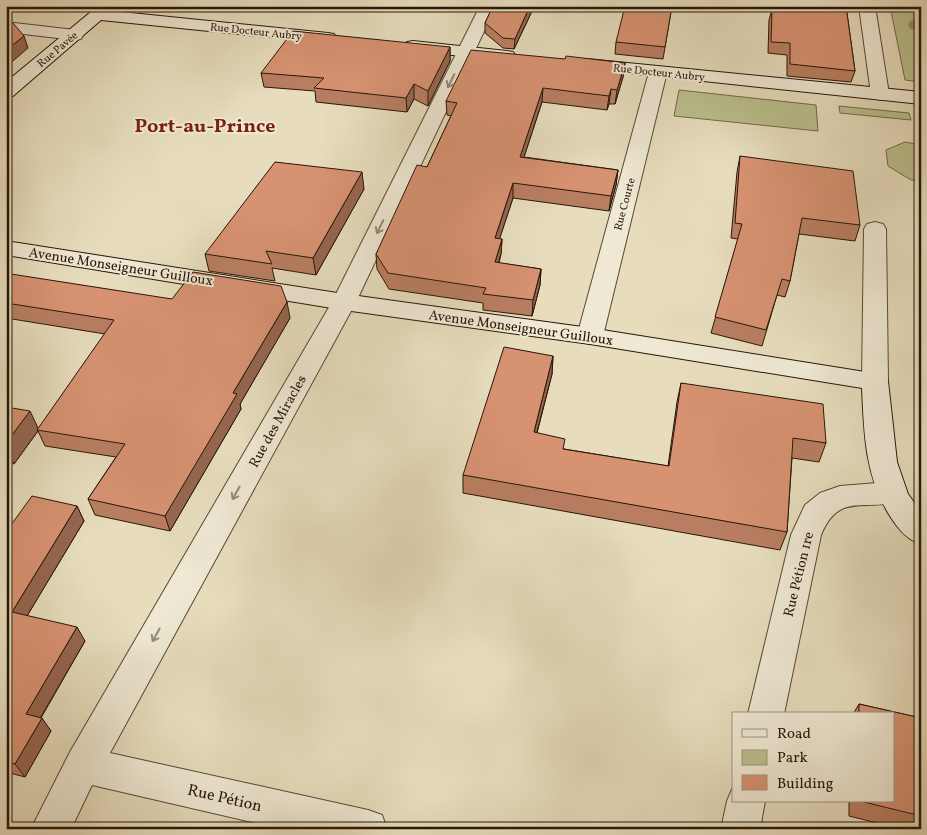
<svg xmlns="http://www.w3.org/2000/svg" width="927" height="835" viewBox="0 0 927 835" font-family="Vollkorn,serif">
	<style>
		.green { fill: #babf8d; stroke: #706a4b }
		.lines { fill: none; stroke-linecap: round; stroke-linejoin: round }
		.street-casing { stroke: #574836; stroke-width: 2 }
		.secondary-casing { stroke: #271609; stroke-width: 2 }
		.street { fill: #efe9d4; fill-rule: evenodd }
		.secondary { fill: #efe9d4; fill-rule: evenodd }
		.tree { fill: #968c70 }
		.wall { fill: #b97e62; stroke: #271609 }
		.shaded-wall { fill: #966650; stroke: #271609 }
		.building { fill: #d79272; stroke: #271609 }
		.oneway { stroke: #958a79 }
		.labels { text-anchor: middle; stroke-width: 4; stroke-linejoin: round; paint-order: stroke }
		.far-street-label { font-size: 11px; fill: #271609; stroke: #efe9d4 }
		.street-label { font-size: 14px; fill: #271609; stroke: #efe9d4 }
		.near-street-label { font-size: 16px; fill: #271609; stroke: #efe9d4 }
		.far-town-label { font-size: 20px; font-weight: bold; fill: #7a1f14; stroke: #efe9d4 }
	</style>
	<rect width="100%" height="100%" fill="#e7ddbd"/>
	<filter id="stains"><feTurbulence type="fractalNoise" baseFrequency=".004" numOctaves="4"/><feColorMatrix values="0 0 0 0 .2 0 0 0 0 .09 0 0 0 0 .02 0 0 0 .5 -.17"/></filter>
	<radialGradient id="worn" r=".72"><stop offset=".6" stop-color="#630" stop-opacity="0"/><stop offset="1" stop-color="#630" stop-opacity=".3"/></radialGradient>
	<path class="green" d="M890 6H921V82L905 80Z
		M679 90 816 105 818 131 674 116Z
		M839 106 909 113 911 120 840 113Z
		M905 142 921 145V181L911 180 888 166 886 150Z"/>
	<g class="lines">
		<g class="street-casing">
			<path id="street" d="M480 6H496L356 302 110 753 368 810 382 815 387 829H282L92 785 71 829H31L70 752 332 302Z
				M859 6H875L889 94 887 98 880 100 873 98 871 94Z
				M6 22 75 30 81 31 83 35 81 39 75 40 6 32Z
				M658 67 664 68 667 72 603 336 599 342 590 344 581 342 577 336 649 72 652 68Z
				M875 222 883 224 886 229 888 381 884 387 875 390 866 387 862 381 864 229 867 224Z
				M890 482 900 485 905 493 900 501C865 512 839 491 821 535L784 714H748L791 535 805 505 820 493 840 486Z
				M733 787V801H765L760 829H721L727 801Z"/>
		</g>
		<g class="secondary-casing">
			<path id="secondary" d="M98 6H116L111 11 328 33 334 34 336 38 334 42 328 43 101 20 13 96 6 97V82Z
				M413 41 507 51 513 52 516 56 513 60 507 61 407 50 404 46 407 42Z
				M587 59 921 92V104L581 68 578 64 581 60Z
				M6 241 344 294 590 328 884 375 888 381 897 462 908 494 921 512V544C907 540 898 529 890 516 865 477 864 433 862 388L590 344 344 310 6 255Z"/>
		</g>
		<use href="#street" class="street"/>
		<use href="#secondary" class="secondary"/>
	</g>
	<circle class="tree" cx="913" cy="25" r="4.5"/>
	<path class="wall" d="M493 6H543V8L534 7 514 49 503 48 485 33V23Z
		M672 6 663 59 615 54 616 42Z
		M788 6H846L855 71 851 82 787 76V55L768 53 769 20 772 9 788 10Z
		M450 47V61L428 106 414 99 407 112 316 102 315 91 264 87 261 73Z
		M565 59 625 63 623 77 615 104H609L607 110 542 102 524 157 618 170 616 185 609 211 513 198 499 239H502L501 254 499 263 541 269 540 285 532 316 483 310V303L389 289 377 269 376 254 427 167 451 116 447 115 446 101Z
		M740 156 860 225 855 241 799 234 790 281 785 297 777 295 762 346 711 333 738 239 731 238 737 172Z
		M364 189 316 275 272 268 275 281 209 271 205 254Z
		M6 280 290 318 240 404 241 409 170 531 95 515 88 499 116 457 45 446 38 431 14 464 6 462V407L38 429 105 334 6 318Z
		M553 356 552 374 537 433 564 449 668 466 677 402 681 383 826 443 819 462 792 458 787 532 780 550 463 493V475Z
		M77 506 84 521 27 616 85 641 41 718 51 731 25 777 6 772V524L11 525Z
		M859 704 921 718V829H901L849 816V801H893V714H853Z"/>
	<path class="shaded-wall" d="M530 6 534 7 514 49 515 39Z
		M24 36 28 48 6 67V50Z
		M450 47V61L428 106V91Z
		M625 63 623 77 615 104 617 90Z
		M414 84V99L407 112 406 98Z
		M543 88 542 102 519 172 520 157Z
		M611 89 609 104 607 110 609 96Z
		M6 136 11 149 6 153Z
		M618 170 616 185 609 211 611 196Z
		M362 172 364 189 316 275 313 258Z
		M513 183V198L495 253V238Z
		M502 239 501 254 494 278 495 262Z
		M541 269 540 285 532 316 533 300Z
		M287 302 290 318 240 404 241 409 170 531 165 516 233 393Z
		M553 356 552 374 532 451 534 432Z
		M30 411 39 430H37L38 431 14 464 6 448V443Z
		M77 506 84 521 21 626 12 612Z
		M77 627 85 641 35 727 26 714Z
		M42 718 51 731 25 777 15 764Z"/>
	<path class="building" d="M493 6H530L515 39 503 38 485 23Z
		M625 6H672L665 47 616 42Z
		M791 6H846L855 71 790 64V43L771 42 772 9 791 11Z
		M6 22 13 23 24 36 6 50Z
		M293 31 450 47 428 91 414 84 406 98 314 88 324 78 261 73Z
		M471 50 565 59 566 56 625 63 617 90 611 89 609 96 543 88 520 157 618 170 611 196 513 183 495 238 502 239 495 262 541 269 533 300 483 294 486 288 388 273 376 254 417 165 427 167 457 103 446 101Z
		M740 156 853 171 860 225 802 218 790 281 782 279 766 330 715 317 742 224 735 223Z
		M275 162 362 172 313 258 266 251 272 264 205 254Z
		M193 272 281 286 287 302 233 393 237 394 165 516 88 499 125 444 37 430 114 320 6 303V280L11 274 172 299Z
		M504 347 553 356 534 432 565 439 563 449 669 466 681 383 823 404 826 443 793 438 787 532 463 475Z
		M6 407 30 411 6 443Z
		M32 496 77 506 12 612 77 627 26 714 42 718 15 764 6 762V524L11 525Z
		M859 704 921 718V816L860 801H893V714H859Z"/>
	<defs><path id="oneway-shaft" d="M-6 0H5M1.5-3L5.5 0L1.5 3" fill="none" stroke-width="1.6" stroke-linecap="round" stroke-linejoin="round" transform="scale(1.25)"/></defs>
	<g class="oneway">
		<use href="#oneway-shaft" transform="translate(451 81) rotate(116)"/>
		<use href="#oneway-shaft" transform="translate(380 227) rotate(116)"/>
		<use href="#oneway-shaft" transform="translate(236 493) rotate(119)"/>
		<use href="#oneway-shaft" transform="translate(156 635) rotate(119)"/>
	</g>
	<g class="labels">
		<g class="far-street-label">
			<text transform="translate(256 31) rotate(6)" y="4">Rue Docteur Aubry</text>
			<text transform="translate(57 49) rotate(-40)" y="4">Rue Pavée</text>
			<text transform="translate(659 72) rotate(6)" y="4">Rue Docteur Aubry</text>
			<text transform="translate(624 204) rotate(-75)" y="4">Rue Courte</text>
		</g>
		<g class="street-label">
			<text transform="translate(121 266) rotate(9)" y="5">Avenue Monseigneur Guilloux</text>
			<text transform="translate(521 327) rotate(8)" y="5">Avenue Monseigneur Guilloux</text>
			<text transform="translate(277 421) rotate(-61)" y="5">Rue des Miracles</text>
			<text transform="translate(798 574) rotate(-76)" y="5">Rue Pétion 1re</text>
		</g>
		<g class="near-street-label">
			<text transform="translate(225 797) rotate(13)" y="6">Rue Pétion</text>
		</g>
		<g class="far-town-label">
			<text x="205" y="132">Port-au-Prince</text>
		</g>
	</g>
	<rect width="927" height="835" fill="none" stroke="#e7ddbd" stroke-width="25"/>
	<rect x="8" y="8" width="912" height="820" fill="none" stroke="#271609" stroke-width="2.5"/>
	<rect x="12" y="12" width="902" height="810" fill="none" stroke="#271609"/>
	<rect x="732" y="712" width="162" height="90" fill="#efe9d4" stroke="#9f9583"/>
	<rect x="742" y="729" width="25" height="8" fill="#efe9d4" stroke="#9f9583"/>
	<text x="777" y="738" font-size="15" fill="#271609">Road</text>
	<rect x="742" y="750" width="25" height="15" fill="#babf8d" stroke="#9f9583"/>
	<text x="777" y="762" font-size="15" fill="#271609">Park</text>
	<rect x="742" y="775" width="25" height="15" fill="#d79272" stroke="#9f9583"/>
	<text x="777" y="788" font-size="15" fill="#271609">Building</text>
	<rect width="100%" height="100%" filter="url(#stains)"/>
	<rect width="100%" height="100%" fill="url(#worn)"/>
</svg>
